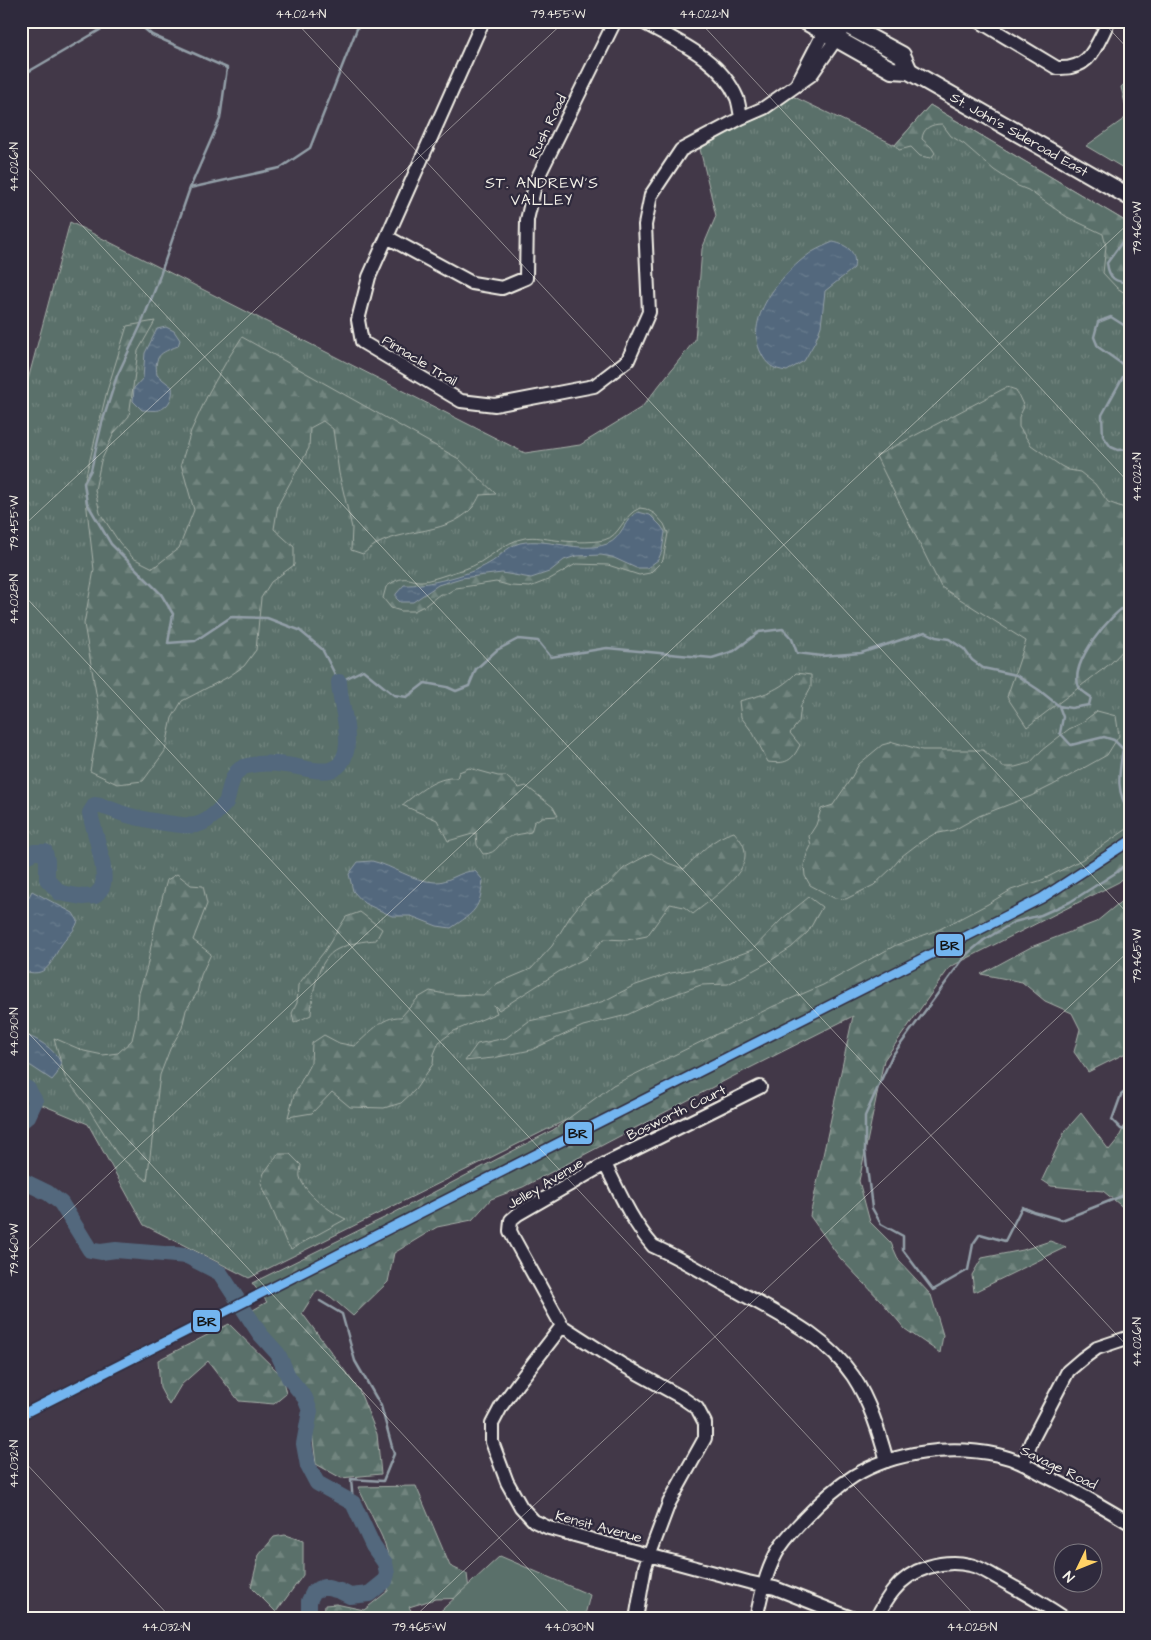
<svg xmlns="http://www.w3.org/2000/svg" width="1151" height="1640" viewBox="0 0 1151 1640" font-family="'Architects Daughter',sans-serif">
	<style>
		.grass { fill: url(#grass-tufts); stroke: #a7b0a9 }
		.forest { fill: url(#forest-firs); stroke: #a7b0a9 }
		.green { fill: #5a706a; stroke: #a7b0a9 }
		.water { fill: url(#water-ripples); stroke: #939fa8 }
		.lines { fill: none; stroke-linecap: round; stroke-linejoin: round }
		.stream { stroke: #939fa8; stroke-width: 2.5 }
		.river { stroke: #52687d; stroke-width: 16 }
		.minor-casing { stroke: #f4f1e8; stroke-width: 16 }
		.major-casing { stroke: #f4f1e8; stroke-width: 20 }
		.minor { stroke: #2f2a3d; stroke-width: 12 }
		.major { stroke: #2f2a3d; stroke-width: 16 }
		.rail-1-casing { stroke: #2f2a3d; stroke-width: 12 }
		.rail-1 { stroke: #73b5f0; stroke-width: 9 }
		.ticks { fill: none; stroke: #f4f1e8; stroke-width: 1; stroke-opacity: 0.45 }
		.labels { text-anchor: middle; stroke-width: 4.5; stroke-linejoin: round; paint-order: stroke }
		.street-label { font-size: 14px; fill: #f4f1e8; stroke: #2f2a3d }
		.neighbourhood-label { font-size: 15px; letter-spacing: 1px; fill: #f4f1e8; stroke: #2f2a3d }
		.line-badge { stroke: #2f2a3d; stroke-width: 2 }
		.pale-badge-label { font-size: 14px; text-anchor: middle; font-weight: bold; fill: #111 }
		.neatline { fill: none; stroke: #f4f1e8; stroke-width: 2 }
		.ticks-label { font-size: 12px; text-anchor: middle; fill: #f4f1e8 }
	</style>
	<defs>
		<pattern id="grass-tufts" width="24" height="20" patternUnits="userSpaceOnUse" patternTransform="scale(1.25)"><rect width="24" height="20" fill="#5a706a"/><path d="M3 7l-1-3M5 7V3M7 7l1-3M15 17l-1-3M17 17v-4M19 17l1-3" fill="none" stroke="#72857f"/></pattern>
		<pattern id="forest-firs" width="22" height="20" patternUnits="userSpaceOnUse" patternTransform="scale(1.25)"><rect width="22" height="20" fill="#5a706a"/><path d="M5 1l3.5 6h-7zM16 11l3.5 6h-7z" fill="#72857f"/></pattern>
		<pattern id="water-ripples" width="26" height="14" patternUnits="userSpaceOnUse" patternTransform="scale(1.25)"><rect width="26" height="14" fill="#52687d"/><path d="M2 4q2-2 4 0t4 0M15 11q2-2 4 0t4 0" fill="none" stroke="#6c7e8f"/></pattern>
	</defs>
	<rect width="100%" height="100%" fill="#423848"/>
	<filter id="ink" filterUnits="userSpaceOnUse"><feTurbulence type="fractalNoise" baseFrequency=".02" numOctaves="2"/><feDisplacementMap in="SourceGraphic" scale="10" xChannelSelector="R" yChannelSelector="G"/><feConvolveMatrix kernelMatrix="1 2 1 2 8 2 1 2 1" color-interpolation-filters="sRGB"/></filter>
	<g filter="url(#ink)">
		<path class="grass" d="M786 93 895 145 930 105 1130 224V851L875 966 249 1278 144 1225 88 1124 21 1096V406L70 222 525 453 580 445 642 407 695 340 702 249 716 216 700 149Z"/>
		<path class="forest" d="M930 105 1130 224V293H1125L1117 288 1103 273 1106 246 1103 234 1067 217 1028 190 1018 186 994 170 964 144 951 136 942 124C931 124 923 128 922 139L931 147 935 153 931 158 920 156 911 147 899 150 895 145Z
			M155 321 138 351 129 416 114 433 101 461 95 490 100 513 119 542 133 558 153 568 179 548 194 510 181 464 191 431 209 392 229 357 242 337 459 459 496 494 480 495C478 499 475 505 472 508 444 539 393 525 363 554L351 550 352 528 339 473 333 429 323 421 310 428 309 448 278 505 274 529 294 547V565L271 582 261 598 256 650 244 666 228 677 182 701 172 718 165 751 143 781 117 784 90 771 100 716 84 624 94 570 84 483 107 391 127 326Z
			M1007 387 1016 390 1024 407 1019 417V427L1031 445 1061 466 1069 470 1080 472 1095 484 1108 502 1130 510V643L1111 663 1027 727 1007 697 1026 641 941 587 876 456Z
			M640 508 646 509 655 514 664 524 668 533 663 560 650 573 639 575 608 565 576 564 548 580 530 587 511 586 496 582 456 588 446 594H440L426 605 414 611H401L391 608 383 598 386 587C408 570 410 585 429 580 441 577 453 572 465 569 486 563 504 541 525 538 536 536 545 539 555 540 570 542 589 543 604 540 621 536 622 515 640 508Z
			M796 673 811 675V687L801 705 799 722 790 733 800 745C792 762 785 764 768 762L753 733 741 717 739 701C763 695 779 691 796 673Z
			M1097 711 1116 716 1119 736 1107 755 1053 785 1031 796 979 816 954 830 934 834 919 843 902 856 892 868 874 885 846 899 834 898 810 885 805 876 804 865 807 854 811 846 809 836 816 825 821 809 833 805 850 780 859 764 882 745 893 742 922 750H983L1003 767H1015L1030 763 1042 750 1069 729 1080 724Z
			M469 768 498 776H506L519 788 526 786 553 807 558 816 542 817 534 822 531 832C524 834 516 834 510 837 498 841 499 854 483 854L477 845 476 833 448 841 437 820 402 805C418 793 436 776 457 778L459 772Z
			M1130 827V872L1119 882 950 967 884 1060 859 1181 870 1222 891 1243 899 1261 931 1295 943 1335 940 1353 905 1329 882 1302 840 1258 810 1216 853 1016 730 1078 523 1187 491 1199 472 1220 437 1227 394 1253 388 1282 353 1316 331 1297 317 1290 302 1313 359 1390 377 1434 381 1474 341 1478 316 1464 310 1416 304 1394 269 1342 256 1320 253 1310 267 1302 252 1283 388 1216 553 1130 613 1085 774 1006 823 985 896 945 938 930 988 904 1011 890 1042 880 1083 859Z
			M734 832C740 839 746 846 745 856 745 876 708 902 693 914L684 907 670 904 647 936 627 940 604 939 586 958 560 971 499 1010 494 1005 497 1013 454 1031 439 1042 434 1054 433 1064 415 1090 401 1103 384 1108 350 1107 332 1092 312 1113 288 1117 294 1095 311 1062 312 1043 324 1035 339 1043 354 1046C369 1035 381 1016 401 1017L418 998 430 991 445 994 483 995 498 983 531 969 552 946 571 915 585 898 608 885 624 868 651 853 668 863 684 869C699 854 712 838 734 832Z
			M177 874 191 885 203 886 207 904 193 940 211 954 201 975 197 993 186 1010 182 1028 170 1049 160 1075 147 1181 117 1154 87 1106 65 1077 54 1038 84 1051 103 1055 118 1053 132 1040 137 1018 139 993 147 967 155 925 167 880Z
			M1130 894V1051L1088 1072 1074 1052 1080 1029 1072 1013 1045 1001 1022 982 981 974 1031 947 1096 922Z
			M809 897 822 907 808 932 792 947 767 963 728 984 701 985 656 1001 627 1015 583 1026 531 1050 493 1058 465 1061 477 1044 506 1038 529 1021 566 1013 604 1001 633 986 671 973 703 968 752 950 782 919Z
			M360 912 382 929 376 940C363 941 350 943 338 949 317 958 312 995 311 1015L294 1023 292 1013 297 1003 298 985 324 952 346 917Z
			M1081 1113 1109 1150 1118 1139 1130 1115V1213L1103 1191 1051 1186 1042 1180 1065 1131Z
			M278 1154H290L301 1165C301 1169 299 1174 300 1177 304 1193 332 1213 346 1219L291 1249 286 1242 261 1183 264 1173Z
			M1050 1241 1066 1247 974 1292 972 1275 982 1258 1023 1250Z
			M229 1324 282 1376 286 1394 274 1404 239 1401 208 1361 181 1385 169 1405 160 1388 158 1360Z
			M416 1486 450 1566 467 1574 470 1598 435 1599 409 1607 416 1619H324L325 1605 336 1604 364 1610 388 1591 392 1565 382 1537 358 1487Z
			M285 1535 303 1541V1575L276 1612 251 1587 259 1555 274 1537Z"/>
		<path class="green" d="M1130 79V172L1086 146 1128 116 1121 87Z
			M500 1556 590 1595 584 1619H432Z"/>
		<path class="water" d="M833 242C848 245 857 252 854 268L825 291 821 326 815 342 804 361 787 371C772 369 767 365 761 353 743 317 784 271 812 252 819 248 826 245 833 242Z
			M166 327 174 331 180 340 178 346C160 353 154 355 157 375L172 387C174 396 169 407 159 410 155 411 147 410 142 410L133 401 134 388 143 378 145 353 157 329Z
			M638 512 650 515 661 526 665 532 662 551 658 560 647 568H636L612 557 601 555 576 556 564 560 549 572 531 578 502 573 461 578 438 585 413 602H400L396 598V594L404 585C426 586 469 575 488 564 500 558 505 547 520 543 548 537 579 554 607 544 622 539 624 518 638 512Z
			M372 861C394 866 411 881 435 882 449 883 461 870 475 871L483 880C480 909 475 912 451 928L437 926 411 916H392L364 903 353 891 349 874 358 862Z
			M32 891 73 913 78 921C73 934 69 934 62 944 50 962 48 980 21 970V911Z
			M21 1034C36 1037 55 1049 61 1063L57 1074 52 1080 31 1066 21 1064Z"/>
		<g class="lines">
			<path class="stream" d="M135 21 152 35 227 68 220 119 190 188
				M360 21 310 148 280 168 190 188 156 287 140 327 117 376 102 423 91 470 84 483 87 503 111 544 161 594 173 614 168 643 195 641 231 617 267 618 299 630 322 649 339 682 363 670 394 695 407 697 425 683 447 687 456 691 469 686 476 669 497 650 518 639 538 641 551 657 607 648 712 658 734 651 759 632 783 629 792 639 797 653 822 656 861 653 925 632 936 637 949 639 964 649 972 660 983 668 1016 675 1039 690 1059 706 1063 717 1060 733 1071 745 1104 737 1114 740 1123 749C1119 774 1115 791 1130 813
				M21 76 105 27 123 21
				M1130 231 1107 263C1109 279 1115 282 1130 283
				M1130 294 1124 303 1127 310 1130 312
				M1130 329 1111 317 1098 322 1094 337 1098 347 1122 364 1125 373 1102 415 1103 436 1111 447 1118 450 1130 449
				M1059 706 1071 708 1089 705 1091 697C1087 694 1081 691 1079 687 1068 664 1111 613 1130 603
				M1130 860 1117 872 1070 902 1041 915 1014 922 984 940 966 955 892 1056 865 1116V1151L872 1208 881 1224 903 1236V1250L933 1290 968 1270 973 1244 980 1234 1005 1241 1022 1207 1034 1212 1062 1220 1122 1196 1130 1186
				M1130 1088 1121 1095 1112 1120 1121 1129 1130 1131
				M320 1301 342 1314 355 1361 381 1406 394 1454 383 1481 351 1479 353 1503"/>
			<path class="river" d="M21 858 34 852H45L47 861V879L60 893 83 897 95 896C97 893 101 890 102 887 109 872 93 829 90 813L95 805C105 806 112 810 121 813 135 818 187 829 199 824 206 822 213 816 218 811 221 808 226 804 227 800 231 786 231 770 247 766 259 763 273 763 285 765 299 766 316 773 330 770 342 768 347 753 347 743 348 722 340 703 339 682
				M21 1086 28 1089 35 1101 28 1116 21 1122
				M21 1180 48 1193 61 1203 90 1250 101 1252 116 1250 187 1256 220 1273 260 1334 278 1354 289 1378 305 1398 310 1411 304 1444 308 1466 317 1483 353 1503 373 1546 385 1563 387 1574 385 1581 369 1594 350 1596 340 1591 324 1587 314 1591 309 1601V1619"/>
			<g class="minor-casing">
				<path id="minor" d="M483 21 369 277 358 320 362 342 461 401 495 405 594 386 628 360 649 312 645 225 651 195 681 150 741 118C740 111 739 104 737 98 720 58 676 41 641 21
					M979 21 1057 68C1091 70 1095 47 1109 21
					M797 84 824 32 832 21
					M741 118 764 108 811 75 841 32
					M387 237 472 283 502 288 526 278 527 220 536 181 615 21
					M605 1164C619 1192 632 1222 653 1246 682 1259 709 1276 737 1291 779 1315 825 1335 853 1376 870 1402 879 1432 887 1461
					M562 1326 518 1383 502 1405 492 1424V1442L507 1482 521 1507 534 1521 549 1528 604 1543 748 1582 775 1588 854 1619
					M1023 1464 1031 1442 1068 1371 1082 1359 1097 1348 1130 1337
					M636 1619 645 1567 669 1503 705 1438V1423L697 1408 681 1397 621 1364 562 1326 514 1239 510 1231 511 1220 518 1214 605 1164 760 1087
					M756 1619C761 1596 765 1575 776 1554 783 1540 795 1529 805 1518 820 1502 835 1488 854 1476 895 1451 952 1445 998 1455 1017 1459 1033 1469 1050 1478 1078 1492 1103 1507 1130 1523
					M876 1619C881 1609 887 1598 894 1590 911 1568 943 1559 970 1565 981 1567 991 1575 1001 1580 1023 1592 1045 1605 1066 1619"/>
			</g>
			<g class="major-casing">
				<g id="major">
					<path id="s1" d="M805 21 892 70 909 71 1130 197"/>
					<path d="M839 21 902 55 909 71"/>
				</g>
			</g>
			<use href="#minor" class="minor"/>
			<use href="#major" class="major"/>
			<g class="rail-1-casing">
				<path id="rail-1" d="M21 1415 1042 898 1130 841"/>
			</g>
			<use href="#rail-1" class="rail-1"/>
		</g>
	</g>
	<path class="ticks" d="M295 21 1130 916M699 21 1130 484M1102 21 1130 51M21 160 1130 1349M21 528 565 21M21 592 978 1619M21 1025 575 1619M21 1256 1130 222M21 1458 172 1619M412 1619 1130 950"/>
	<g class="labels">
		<g class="street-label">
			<text transform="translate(547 126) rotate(-64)" y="5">Rush Road</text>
			<text dy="5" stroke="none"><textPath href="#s1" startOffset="244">St. John's Sideroad East</textPath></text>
			<text transform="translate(420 360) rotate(31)" y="5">Pinnacle Trail</text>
			<text transform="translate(676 1112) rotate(-26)" y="5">Bosworth Court</text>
			<text transform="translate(545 1183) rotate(-31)" y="5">Jelley Avenue</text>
			<text transform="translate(1059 1467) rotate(26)" y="5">Savage Road</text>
			<text transform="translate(599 1526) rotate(15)" y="5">Kensit Avenue</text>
		</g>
		<g class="neighbourhood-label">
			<text x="542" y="188">ST. ANDREW'S<tspan x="542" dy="17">VALLEY</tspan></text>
		</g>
	</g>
	<g class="line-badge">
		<rect x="935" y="933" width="29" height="24" rx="5" fill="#73b5f0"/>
		<rect x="564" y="1121" width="29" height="24" rx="5" fill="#73b5f0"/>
		<rect x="192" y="1309" width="29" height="24" rx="5" fill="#73b5f0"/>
	</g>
	<g class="pale-badge-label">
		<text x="950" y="950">BR</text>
		<text x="578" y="1138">BR</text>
		<text x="207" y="1326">BR</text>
	</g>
	<rect width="1151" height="1640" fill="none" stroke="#2f2a3d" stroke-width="55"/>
	<g transform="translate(1078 1568) rotate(227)"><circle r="24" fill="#2f2a3d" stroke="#7e7a81"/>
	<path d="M0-4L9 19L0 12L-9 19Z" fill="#ffd166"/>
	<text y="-8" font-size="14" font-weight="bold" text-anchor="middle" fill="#f4f1e8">N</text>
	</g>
	<rect x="28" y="28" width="1096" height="1584" class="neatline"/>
	<g class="ticks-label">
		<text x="301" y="18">44.024°N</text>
		<text x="558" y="18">79.455°W</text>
		<text x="704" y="18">44.022°N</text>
		<text transform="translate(14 167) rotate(-90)" y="4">44.026°N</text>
		<text transform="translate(1137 228) rotate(-90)" y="4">79.460°W</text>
		<text transform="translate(1137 477) rotate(-90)" y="4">44.022°N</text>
		<text transform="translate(14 523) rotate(-90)" y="4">79.455°W</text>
		<text transform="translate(14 599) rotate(-90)" y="4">44.028°N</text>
		<text transform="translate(1137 956) rotate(-90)" y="4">79.465°W</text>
		<text transform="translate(14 1032) rotate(-90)" y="4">44.030°N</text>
		<text transform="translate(14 1250) rotate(-90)" y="4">79.460°W</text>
		<text transform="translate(1137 1342) rotate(-90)" y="4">44.026°N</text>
		<text transform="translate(14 1464) rotate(-90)" y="4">44.032°N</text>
		<text x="166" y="1631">44.032°N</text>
		<text x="419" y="1631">79.465°W</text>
		<text x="569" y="1631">44.030°N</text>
		<text x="972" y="1631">44.028°N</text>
	</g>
</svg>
